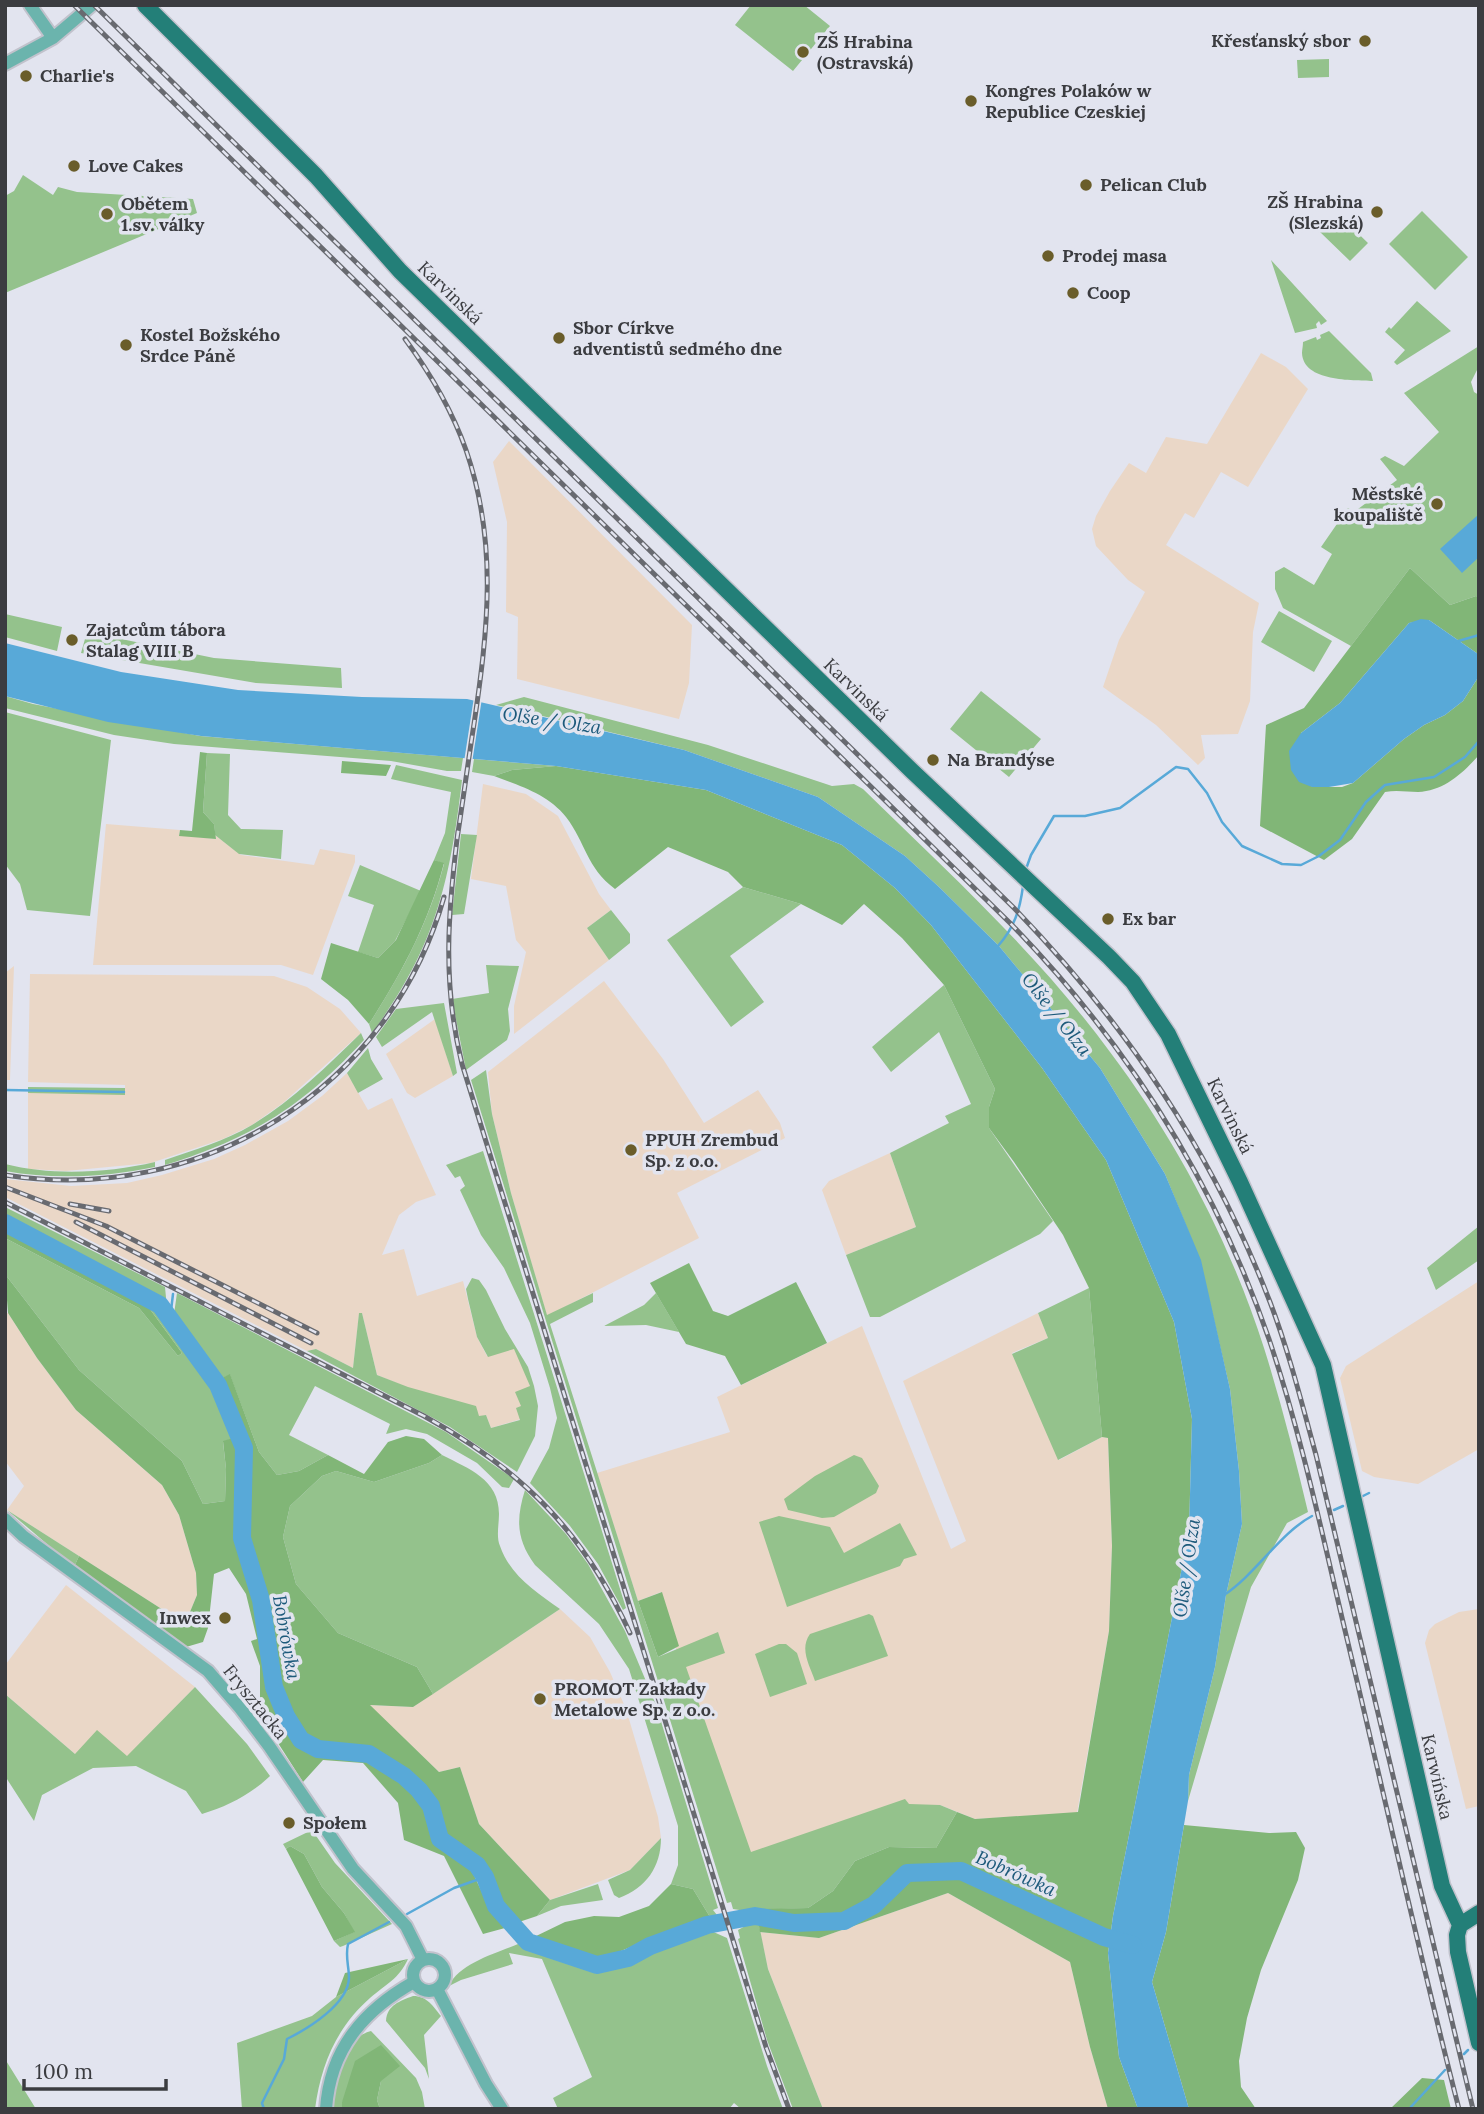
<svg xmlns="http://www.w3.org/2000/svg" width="1484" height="2114" viewBox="0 0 1484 2114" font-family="Lora,serif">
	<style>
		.industrial { fill: #ead7c7 }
		.green { fill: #94c28c }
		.forest { fill: #81b677 }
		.water { fill: #58a9d8 }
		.pier { fill: #e2e4ef }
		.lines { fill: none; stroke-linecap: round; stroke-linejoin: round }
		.stream { stroke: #58a9d8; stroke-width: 2.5 }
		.river { stroke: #58a9d8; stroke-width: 18 }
		.minor-casing { stroke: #c1c2cc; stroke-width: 16 }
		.major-casing { stroke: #c1c2cc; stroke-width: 19 }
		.minor { stroke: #6bb4ad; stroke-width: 12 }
		.major { stroke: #237f78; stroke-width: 16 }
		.rail-casing { stroke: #686a70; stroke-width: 5 }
		.rail { stroke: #e2e4ef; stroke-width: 2.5; stroke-dasharray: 8; stroke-linecap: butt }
		.poi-dot { fill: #6a5d2a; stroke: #e2e4ef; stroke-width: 2.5 }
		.labels { text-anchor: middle; stroke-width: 7; stroke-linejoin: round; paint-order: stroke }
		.poi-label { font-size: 18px; font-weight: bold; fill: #3b3c40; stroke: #e2e4ef; text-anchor: start }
		.street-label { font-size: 18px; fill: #3b3c40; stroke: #e2e4ef }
		.water-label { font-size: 19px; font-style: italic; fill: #1d5a7b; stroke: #e2e4ef }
	</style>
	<rect width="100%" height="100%" fill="#e2e4ef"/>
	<path class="industrial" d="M1261 353 1286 367 1308 389 1248 487 1221 472 1194 518 1185 513 1166 545 1259 603 1253 632 1250 701 1238 734 1201 735 1205 758 1198 765 1156 725 1103 687 1119 640 1145 592 1128 580 1096 546 1092 529 1096 516 1110 491 1129 463 1146 473 1166 437 1207 444Z
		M509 441 692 625 689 683 679 719 517 679 518 617 506 612 507 522 493 462Z
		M483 784 526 794 558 816 599 894 611 910 587 928 609 960 514 1034V1006L526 952 516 940 506 886 471 879Z
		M106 824 180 830 179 835 216 839 215 835 241 855 314 865 320 849 355 855V862L313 975 281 965H93Z
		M14 966 10 1080H5V973Z
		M30 974 274 976 307 987 340 1009 361 1033 283 1103 252 1125 223 1139 151 1163 66 1171 28 1169V1093L125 1094V1085L28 1082Z
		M604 981 663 1059 704 1123 758 1090 780 1123 785 1138 677 1193 699 1238 547 1316 511 1193 492 1114 488 1072Z
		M435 1019 453 1076 415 1098 407 1093 386 1054Z
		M347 1073 368 1110 392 1098 436 1195 416 1202 399 1215 382 1255 404 1249 417 1296 463 1281 477 1337 487 1356 514 1348 520 1359 530 1386 521 1407 517 1408 521 1419 491 1428 486 1415 480 1417 377 1375 362 1313 359 1314 353 1368 316 1349 307 1351 5 1197V1179L71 1186 127 1183 162 1175 214 1159 245 1145 288 1121 322 1096Z
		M890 1153 916 1227 846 1255 822 1190 829 1181Z
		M1479 1281V1449L1418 1484 1374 1477 1362 1471 1340 1378 1346 1366Z
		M5 1313H8L37 1358 76 1410 162 1485 179 1515 196 1573 197 1595 185 1624 7 1510 24 1486 5 1461Z
		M1038 1313 1048 1338 1012 1353 1059 1460 1102 1437 1108 1438 1112 1546 1109 1631 1077 1813 975 1819 940 1805 744 1904 661 1592 638 1601 597 1473 730 1432 717 1397 862 1326 951 1549 966 1541 903 1381Z
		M66 1585 195 1687 127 1757 75 1754 5 1694 6 1664Z
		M560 1609 590 1637 610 1672 626 1709 658 1817 661 1838 630 1870 550 1900 479 1824 460 1767 439 1772 369 1705 413 1707Z
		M1479 1609V1806L1466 1809 1425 1643 1429 1630 1435 1624 1459 1612Z
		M948 1893 1070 1962 1090 2047 1108 2109H823L768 1969 760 1932 819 1938Z"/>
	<path class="green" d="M751 5H804L830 26 793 71 735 25Z
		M1329 59V77L1298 78 1297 60Z
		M23 175 53 195 58 187 77 192 193 199 197 213 5 293V196L14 191Z
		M1422 211 1468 257 1435 290 1389 244Z
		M1338 214 1368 243 1350 261 1320 232Z
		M1271 260 1327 321 1321 325 1319 321 1316 324 1317 328 1295 333Z
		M1417 301 1451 331 1397 365 1394 362 1405 350 1385 332 1389 327 1391 329Z
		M1329 331 1371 373 1373 381C1353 380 1303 382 1302 353 1302 350 1303 346 1303 342L1316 337 1317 340 1321 338 1320 335Z
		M1479 346V366L1471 382 1474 392 1479 395V599L1476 596 1450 605 1410 568 1351 646 1283 608 1275 589V572L1284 567 1314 585 1332 554 1321 547 1348 508 1354 512 1397 480 1380 459 1385 456 1404 466 1439 432 1404 393Z
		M1279 611 1332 641 1314 672 1261 642Z
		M5 614 62 627 57 651 5 637Z
		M87 632 214 658 341 668 342 688 256 683 81 653Z
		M981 691 1041 739 1009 777 950 729Z
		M5 696 33 704 200 736 463 758 461 771H447L391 761 174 744 114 735 5 708Z
		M524 697 708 745 832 786 854 784 863 789C949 873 1039 955 1110 1052 1177 1141 1230 1242 1264 1348 1281 1402 1295 1457 1308 1512L1287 1523 1251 1587 1188 1801 1189 1775 1215 1667 1226 1595 1242 1524 1239 1471 1230 1389 1200 1260 1165 1174 1100 1068 999 946 939 887 905 856 818 797 684 750 496 705Z
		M5 712 111 740 90 916 27 910 20 884 5 864Z
		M207 753 230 754 228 815 241 829 283 830 281 859 239 854 215 835 214 824 203 812Z
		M474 759 556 766 512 770 494 776 472 772Z
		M396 765 462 780C450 882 435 948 372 1033L369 1024C402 973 429 922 444 864L434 860 445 833 451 792 391 779Z
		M461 834 477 835 464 914 452 915Z
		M360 865 421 891 395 941 378 958 358 952 374 905 348 896Z
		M743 887 801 904 730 956 764 1002 731 1027 667 940Z
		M611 910 630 934V943L609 960 587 928Z
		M486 965 519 966 508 1009 510 1031 507 1040 466 1070 452 999 489 993Z
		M944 985 995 1089 989 1107V1128L1053 1221 1040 1234 880 1317H870L846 1255 916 1227 890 1153 949 1123 945 1116 971 1104 939 1032 891 1072 872 1047Z
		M444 1003 457 1073 453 1076 432 1012 382 1047 376 1037 396 1009Z
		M361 1033 364 1040C302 1107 252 1138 165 1165V1160C194 1150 225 1141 252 1125 292 1101 327 1066 361 1033Z
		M368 1048 371 1059 383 1079 358 1093 347 1073Z
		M486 1070 492 1114 511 1193 547 1315 593 1293V1302L550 1324 638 1601 658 1657 718 1632 725 1653 686 1667 751 1852 905 1799 909 1804 940 1805 957 1812 936 1848 889 1847 855 1861 833 1891 808 1908 756 1910 768 1969 823 2109H793L767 2040 738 1939 740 1938 738 1930 749 1924 746 1911 733 1909 731 1902 727 1903 471 1080Z
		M28 1087 125 1088V1095L28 1093Z
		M483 1151 626 1608 623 1610 598 1564 570 1526 530 1483 549 1448 557 1418 550 1388 530 1323 504 1268 481 1235 460 1190 465 1186 460 1176 455 1178 446 1165Z
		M155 1162V1167C106 1177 55 1180 5 1171V1164C52 1176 108 1173 155 1162Z
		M5 1207 165 1287 167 1308 154 1293 5 1216Z
		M1479 1226V1260L1436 1290 1427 1268Z
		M5 1238 139 1308 178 1356 182 1353 144 1301 160 1309 195 1358 219 1400 236 1437 223 1442 226 1469 225 1501 203 1504 182 1461 79 1370 5 1274Z
		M472 1278 479 1280 486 1290 505 1329 528 1367 534 1386 538 1406 535 1436 517 1472 450 1427 307 1351 316 1349 353 1368 359 1313H362L377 1375 408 1387 476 1406 479 1416 486 1415 491 1428 520 1420 516 1408 521 1406 515 1392 530 1386 514 1349 488 1357 477 1337 468 1299 466 1289Z
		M1089 1288 1102 1437 1058 1460 1012 1354 1048 1338 1038 1313Z
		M177 1293 446 1432 514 1479 509 1488 502 1487 477 1463 427 1434 406 1429 386 1434 390 1424 315 1386 289 1435 328 1455 299 1471 277 1475 259 1452 230 1375 220 1379 174 1314Z
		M656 1293 679 1332 646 1325 604 1326 644 1305Z
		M442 1455C469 1469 499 1479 499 1514 499 1524 496 1537 500 1546 510 1575 536 1592 560 1609L433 1694 417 1667 338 1633 296 1584 283 1537 290 1506 322 1476 336 1471 374 1482 429 1463Z
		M854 1455 862 1458 879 1486 876 1493 834 1517 822 1518 788 1510 784 1499 815 1476Z
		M525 1490 566 1534 588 1564 625 1631 656 1705 718 1908 713 1910 717 1915 710 1917 693 1889 671 1884 678 1865V1826L629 1669 599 1624 535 1565C516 1539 516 1519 525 1490Z
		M7 1510 79 1556 74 1567Z
		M779 1516 830 1527 844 1553 900 1523 917 1555 904 1559 900 1566 787 1607 759 1522Z
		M869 1614 873 1616 888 1656 815 1681C810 1666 799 1649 810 1634Z
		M779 1644H786L797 1653 807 1684 770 1697 755 1654Z
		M195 1687 247 1744 270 1776C250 1795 228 1806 202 1814L186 1791 136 1766 93 1768 42 1795 34 1821 5 1776V1694L75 1754 97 1730 127 1756Z
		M312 1830 335 1863 392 1924 343 1946 340 1947 334 1941 354 1932 344 1913 322 1887 304 1854 290 1846 286 1849 283 1844Z
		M661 1838C661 1867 646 1888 619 1898L614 1895 608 1880 630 1870Z
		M598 1884 603 1900 561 1906 537 1916 550 1900Z
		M703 1930H709L727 1938 767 2066 783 2109H741L734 2103 729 2109H558L553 2098 592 2077 542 1959 509 1953 513 1964 461 1980 449 1986C459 1963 497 1953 518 1944L595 1970 618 1967 651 1950Z
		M408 1959C399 1979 386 1984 370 1998 336 2028 321 2065 315 2109H242L237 2043 312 2016 336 1997Z
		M413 1996C427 1996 433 2006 441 2016L424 2035 429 2079 425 2068 386 2021C387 2005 400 2001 413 1996Z
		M371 2031 416 2078 422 2092 425 2109H380L377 2100 381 2081 342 2102V2109H332C336 2082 340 2039 371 2031Z
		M5 2059 36 2109H5Z"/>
	<path class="forest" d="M1410 568 1450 605 1476 596 1479 598V662L1478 654 1429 620 1409 623 1340 703 1301 733 1312 787H1342L1353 783 1404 739 1424 725 1445 715 1463 701 1479 676V755C1463 773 1444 791 1418 792 1407 792 1397 790 1385 792L1352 839 1324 860 1260 826 1266 725 1304 708Z
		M200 752 207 753 203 812 214 824 216 839 179 836 180 830 192 831Z
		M342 761 391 765 386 776 341 773Z
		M556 766 706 790 842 845 895 888 931 925 1042 1068 1106 1160 1174 1322 1192 1419 1189 1532 1113 1916 1108 1953 1119 2057 1138 2109H1108L1090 2047 1070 1962 948 1893 819 1938 760 1932 756 1909 808 1908 833 1891 855 1861 889 1847 936 1848 957 1812 975 1819 1078 1812 1109 1631 1112 1546 1108 1438 1102 1437 1089 1288 1063 1235 1014 1162 989 1128V1107L995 1089 944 985 902 938 864 904 842 925 801 904 743 887 728 872 668 847 615 889C586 867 586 843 566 817 548 794 520 786 494 776L512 770Z
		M434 860 444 863C429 922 402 973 369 1024L348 1000 321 979 331 943 378 958 396 940Z
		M5 1229 144 1301 182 1353 178 1356 139 1308 5 1238Z
		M689 1263 713 1311 728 1316 796 1282 827 1343 741 1385 725 1356 686 1344 650 1283Z
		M5 1274 79 1370 182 1461 203 1504 225 1501 226 1469 223 1441 236 1437 241 1452 237 1537 241 1563 255 1602 266 1689 279 1714 300 1742 318 1754 371 1761 404 1781 429 1810 432 1840 444 1844 470 1867 488 1905 505 1928 483 1934 444 1856 404 1840 398 1803 363 1763 323 1760 303 1782 253 1704 260 1698V1666L251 1641 257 1639 246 1594 229 1568 214 1574 208 1628 203 1642 186 1647 74 1567 79 1556 185 1624 197 1595 196 1573 179 1515 162 1485 76 1410 37 1358 8 1313Z
		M230 1374 259 1452 277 1475 299 1471 328 1455 364 1474 388 1442 406 1436 424 1439 442 1455 429 1463 374 1482 336 1471 322 1476 290 1506 283 1537 296 1584 338 1633 417 1667 433 1694 413 1707 370 1705 439 1772 460 1767 479 1824 550 1900 537 1916 516 1923 500 1901 481 1863 446 1836 427 1790 399 1767 366 1746 327 1745 304 1736 287 1708 278 1682 269 1618 247 1535 248 1446 220 1379Z
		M662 1592 679 1646 658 1657 638 1601Z
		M1184 1825 1269 1833 1296 1832 1305 1848 1298 1880 1261 1970 1247 2018 1239 2061 1241 2087 1256 2109H1189L1152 1982 1166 1932Z
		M290 1846 304 1854 322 1887 344 1913 355 1932 334 1941 286 1849Z
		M671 1884 693 1889 710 1917 691 1922 604 1958 577 1953 532 1938 565 1922 594 1916 619 1917 649 1906Z
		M408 1959 336 1997 345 1973Z
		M381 2045 400 2066 381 2081 377 2100 380 2109H342V2102L355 2061Z
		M1422 2078 1444 2080 1451 2109H1390Z"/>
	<path class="water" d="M1479 514V557L1462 573 1440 549Z
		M1421 619 1429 620 1478 654 1479 676 1463 701 1445 715 1424 725 1404 739 1353 783 1329 787H1312L1299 782 1291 770 1289 751 1301 733 1340 703 1409 623Z
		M5 643 121 672 238 690 362 697 467 699 684 750 818 797 905 856 939 887 999 946 1100 1068 1165 1174 1201 1260 1230 1389 1239 1471 1242 1524 1226 1595 1215 1667 1189 1775 1188 1801 1166 1932 1152 1982 1189 2109H1138L1119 2057 1108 1953 1113 1916 1189 1532 1192 1419 1174 1322 1106 1160 1042 1068 931 925 895 888 842 845 706 790 556 766 201 736 108 722 5 696Z"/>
	<path class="pier" d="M474 697 482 698 472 763 464 762Z"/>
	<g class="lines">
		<path class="stream" d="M1455 642 1479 635
			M1026 869 1031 855 1054 816H1085L1120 808 1176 767 1188 769 1207 793 1222 822 1242 846 1282 864 1301 865 1319 856 1340 840 1366 802 1385 785 1434 777 1465 757 1479 741
			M998 946C1014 928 1020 910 1023 886
			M5 1090 124 1092
			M170 1319 173 1294
			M1363 1496 1369 1493
			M1334 1510 1343 1506
			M1224 1595C1256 1574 1280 1533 1312 1516
			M407 1914 454 1888 485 1877
			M1464 2054 1468 2050
			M264 2109 262 2103 284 2059 287 2039C309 2028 348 2004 349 1978 349 1966 345 1957 348 1944L389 1922
			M1409 2109 1445 2070"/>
		<path class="river" d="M5 1223 160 1305 218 1385 244 1448 242 1538 261 1600 274 1687 286 1716 301 1740 318 1749 369 1754 404 1776 419 1790 431 1806 440 1839 477 1865 485 1877 496 1906 528 1942 597 1965 628 1958 650 1946 707 1925 755 1916 794 1923 844 1921 874 1905 907 1873 961 1871 1104 1937 1133 1945"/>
		<g class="minor-casing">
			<path id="minor" d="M30 5 53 38
				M5 64 53 38 92 5
				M5 1519 23 1536 208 1671 240 1708 269 1746 353 1869 406 1926 423 1960
				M413 1975a16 16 0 1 1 32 0a16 16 0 1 1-32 0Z
				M437 1989 486 2084 502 2109
				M326 2109C330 2049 364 2010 414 1982"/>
		</g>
		<g class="major-casing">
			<path id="major" d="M145 5 316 176 400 271 912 771 1109 957 1133 982 1168 1034 1240 1182 1323 1365 1442 1886 1460 1925
				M1460 1925 1457 1935 1458 1952 1479 2043
				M1460 1925 1479 1913"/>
		</g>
		<use href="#minor" class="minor"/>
		<use href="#major" class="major"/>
		<g class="rail-casing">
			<path id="rail" d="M74 5 1010 923C1127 1043 1216 1184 1270 1342 1303 1440 1324 1543 1348 1643 1385 1798 1419 1954 1459 2109
				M94 5 1014 908C1126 1024 1212 1151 1270 1302 1289 1352 1302 1404 1316 1455L1473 2109
				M405 339C430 373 452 410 466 450 498 543 488 629 474 724 468 762 463 801 457 839
				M458 831C448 912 442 983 462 1064L766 2047 789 2109
				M5 1175C201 1206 390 1089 444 897
				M5 1187 106 1226 317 1333
				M5 1202 424 1416C522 1470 583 1531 630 1633
				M70 1204 109 1211
				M76 1222 311 1343"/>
		</g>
		<use href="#rail" class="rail"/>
	</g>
	<g class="poi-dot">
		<circle cx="1365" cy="41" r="7"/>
		<circle cx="803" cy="52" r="7"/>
		<circle cx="26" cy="76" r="7"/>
		<circle cx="971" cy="101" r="7"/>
		<circle cx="74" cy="166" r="7"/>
		<circle cx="1086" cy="185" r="7"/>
		<circle cx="1377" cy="212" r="7"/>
		<circle cx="107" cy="214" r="7"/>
		<circle cx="1048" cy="256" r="7"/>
		<circle cx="1073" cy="293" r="7"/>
		<circle cx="559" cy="338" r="7"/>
		<circle cx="126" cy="345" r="7"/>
		<circle cx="1437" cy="504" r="7"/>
		<circle cx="72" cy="640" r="7"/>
		<circle cx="933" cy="760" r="7"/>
		<circle cx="1108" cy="919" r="7"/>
		<circle cx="631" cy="1150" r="7"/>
		<circle cx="225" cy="1618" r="7"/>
		<circle cx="540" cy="1699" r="7"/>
		<circle cx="289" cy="1823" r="7"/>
	</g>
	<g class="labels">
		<g class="poi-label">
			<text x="1351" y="47" text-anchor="end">Křesťanský sbor</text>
			<text x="817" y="48">ZŠ Hrabina<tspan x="817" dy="21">(Ostravská)</tspan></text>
			<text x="40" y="82">Charlie's</text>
			<text x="985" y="97">Kongres Polaków w<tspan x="985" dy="21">Republice Czeskiej</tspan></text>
			<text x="88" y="172">Love Cakes</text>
			<text x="1100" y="191">Pelican Club</text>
			<text x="1363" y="208" text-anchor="end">ZŠ Hrabina<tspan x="1363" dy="21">(Slezská)</tspan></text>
			<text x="121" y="210">Obětem<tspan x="121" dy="21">1.sv. války</tspan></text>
			<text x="1062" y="262">Prodej masa</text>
			<text x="1087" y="299">Coop</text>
			<text x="573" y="334">Sbor Církve<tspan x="573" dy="21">adventistů sedmého dne</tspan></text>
			<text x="140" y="341">Kostel Božského<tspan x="140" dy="21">Srdce Páně</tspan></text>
			<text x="1423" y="500" text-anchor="end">Městské<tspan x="1423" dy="21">koupaliště</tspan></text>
			<text x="86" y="636">Zajatcům tábora<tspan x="86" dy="21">Stalag VIII B</tspan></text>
			<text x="947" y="766">Na Brandýse</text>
			<text x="1122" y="925">Ex bar</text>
			<text x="645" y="1146">PPUH Zrembud<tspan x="645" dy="21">Sp. z o.o.</tspan></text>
			<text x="211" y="1624" text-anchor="end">Inwex</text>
			<text x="554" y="1695">PROMOT Zakłady<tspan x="554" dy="21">Metalowe Sp. z o.o.</tspan></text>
			<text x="303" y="1829">Społem</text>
		</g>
		<g class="street-label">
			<text transform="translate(450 293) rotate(44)" y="6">Karvinská</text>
			<text transform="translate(856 690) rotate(44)" y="6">Karvinská</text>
			<text transform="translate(1230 1116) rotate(64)" y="6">Karvinská</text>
			<text transform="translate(255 1702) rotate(51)" y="6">Frysztacka</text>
			<text transform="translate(1437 1777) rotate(77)" y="6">Karwińska</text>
		</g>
		<g class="water-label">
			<text transform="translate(552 720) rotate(8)" y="7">Olše / Olza</text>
			<text transform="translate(1057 1014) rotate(52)" y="7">Olše / Olza</text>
			<text transform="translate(1186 1568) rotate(-82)" y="7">Olše / Olza</text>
			<text transform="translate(287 1637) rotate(80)" y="7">Bobrówka</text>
			<text transform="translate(1016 1873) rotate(24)" y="7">Bobrówka</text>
		</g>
	</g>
	<rect width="1484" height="2114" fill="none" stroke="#3b3c40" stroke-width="14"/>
	<path d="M24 2079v10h142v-10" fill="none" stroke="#3b3c40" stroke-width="3.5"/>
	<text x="35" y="2079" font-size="21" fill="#3b3c40" stroke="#e2e4ef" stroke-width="5" paint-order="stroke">100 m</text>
</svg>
